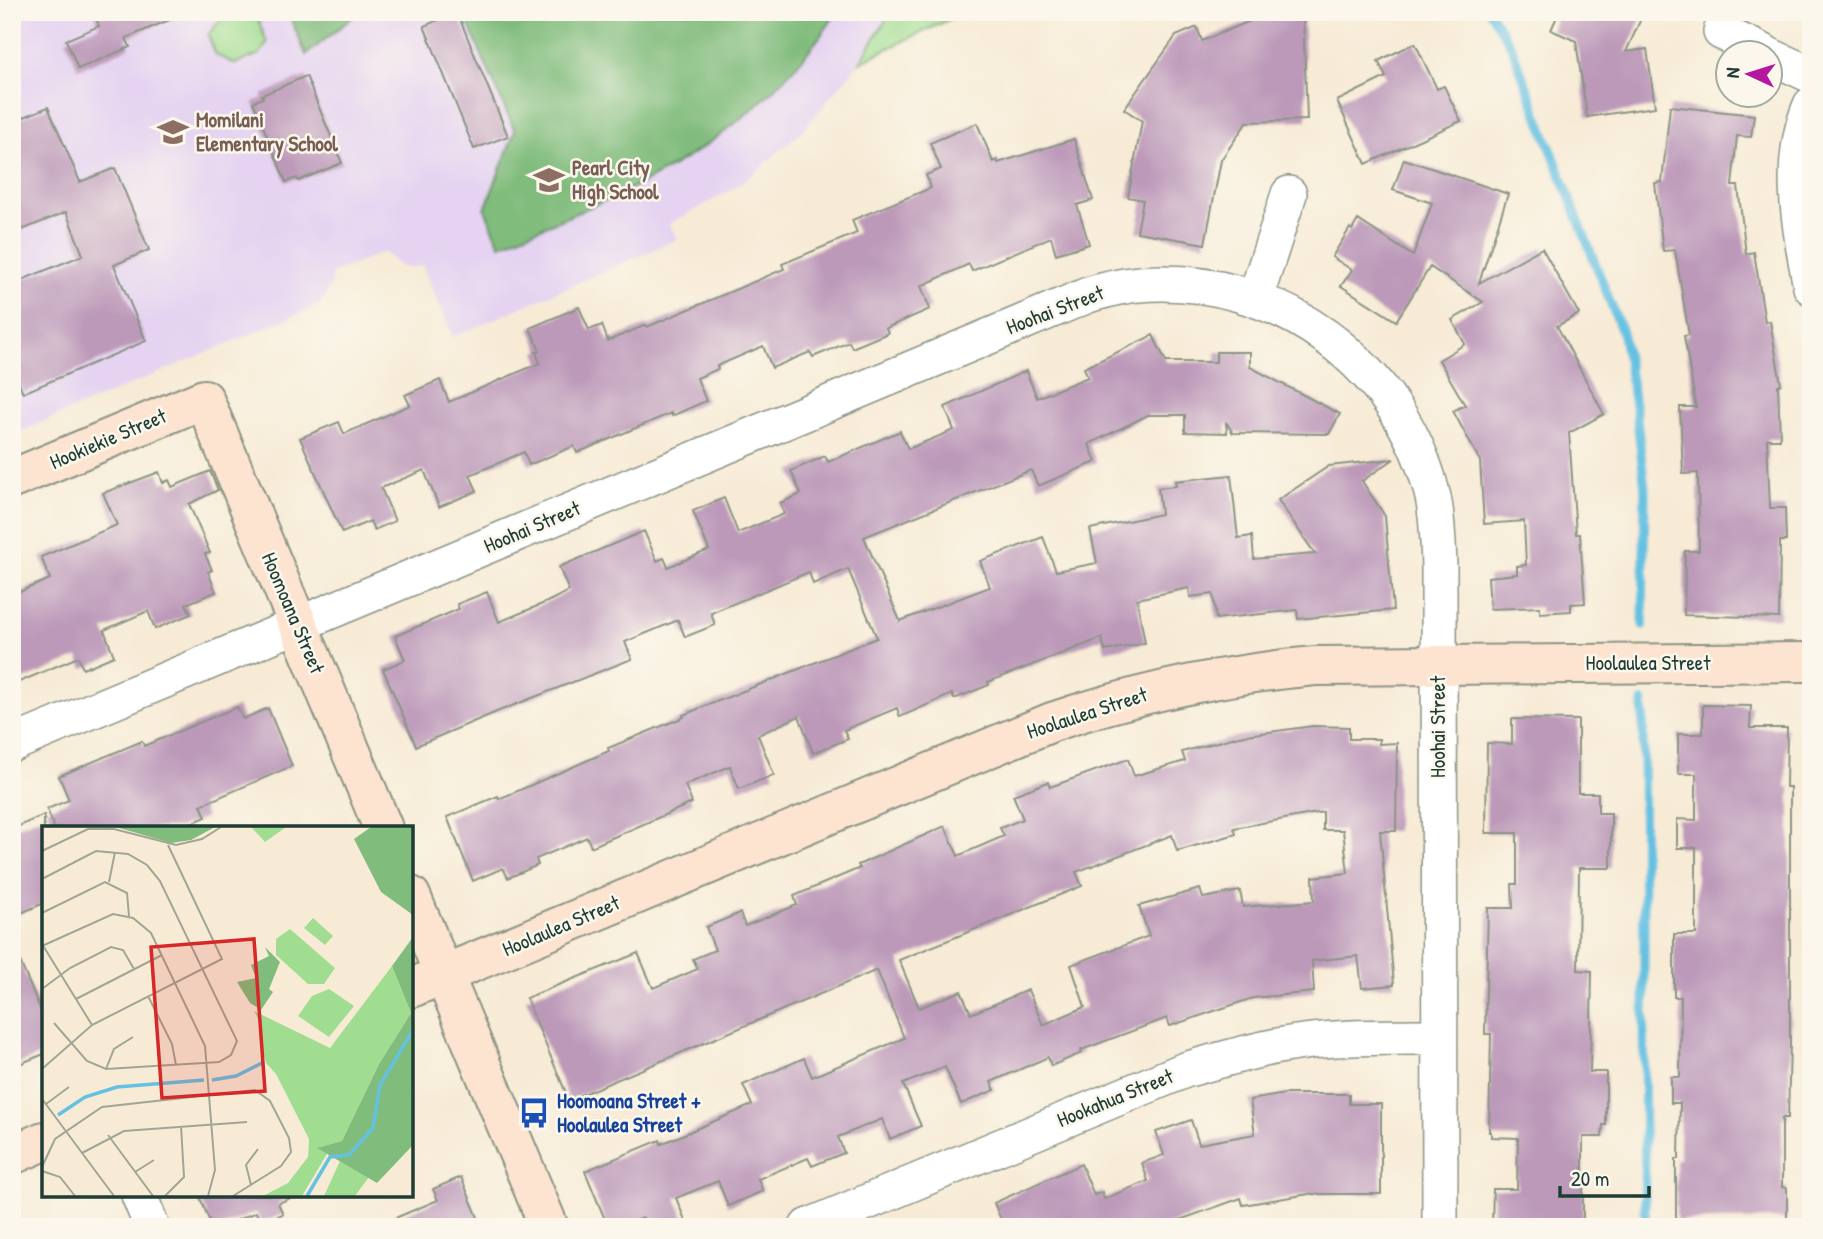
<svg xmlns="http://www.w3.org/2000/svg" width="1823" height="1239" viewBox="0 0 1823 1239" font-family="'Patrick Hand',sans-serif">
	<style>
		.built { fill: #e5d3f1 }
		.green { fill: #a1dd91; stroke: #608d62; stroke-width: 2 }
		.forest { fill: #80bc7b; stroke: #507c58; stroke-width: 2 }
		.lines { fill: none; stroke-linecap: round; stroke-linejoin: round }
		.stream { stroke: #65c1e2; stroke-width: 9 }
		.building { fill: #bc99b9; fill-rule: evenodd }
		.street-casing { stroke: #8b9485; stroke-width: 38 }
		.secondary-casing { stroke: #8b9485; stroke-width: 42 }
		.street { stroke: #fff; stroke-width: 35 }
		.secondary { stroke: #fde4d0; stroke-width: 38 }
		.labels { text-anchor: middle; stroke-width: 5; stroke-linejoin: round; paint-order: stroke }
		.education-label { font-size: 21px; font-weight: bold; fill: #785e54; stroke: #fbf7ec; text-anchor: start }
		.street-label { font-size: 21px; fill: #1f3d34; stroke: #fbf7ec }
		.transit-label { font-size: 21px; font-weight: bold; fill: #164399; stroke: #fbf7ec; text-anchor: start }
		.inset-river { fill: none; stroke: #65c1e2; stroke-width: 3.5 }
		.inset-road { fill: none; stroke: #a1a595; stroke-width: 2 }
		.view { fill: #d62828; fill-opacity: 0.15; stroke: #d62828; stroke-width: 3.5 }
		.inset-edge { fill: none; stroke: #1f3d34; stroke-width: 3.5 }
	</style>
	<rect width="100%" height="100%" fill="#fbf7ec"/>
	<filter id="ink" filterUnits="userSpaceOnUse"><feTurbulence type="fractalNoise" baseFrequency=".0143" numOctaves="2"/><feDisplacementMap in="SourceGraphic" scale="14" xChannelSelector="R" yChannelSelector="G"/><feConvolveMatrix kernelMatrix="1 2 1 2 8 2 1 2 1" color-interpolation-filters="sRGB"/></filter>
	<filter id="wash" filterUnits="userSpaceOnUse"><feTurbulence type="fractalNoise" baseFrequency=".00686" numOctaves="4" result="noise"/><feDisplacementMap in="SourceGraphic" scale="28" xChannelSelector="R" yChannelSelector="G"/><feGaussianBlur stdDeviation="1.57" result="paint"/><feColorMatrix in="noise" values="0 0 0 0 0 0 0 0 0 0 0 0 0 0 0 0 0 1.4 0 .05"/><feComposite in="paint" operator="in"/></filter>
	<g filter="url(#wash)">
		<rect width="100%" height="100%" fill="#f7ebd6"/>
		<path class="built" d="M12 12H891L860 62 804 129 761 168 728 192 669 224 678 239 453 337 422 265 411 268 400 266 384 252 331 274V285L319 305 12 435Z"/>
		<path class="green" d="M236 12H250L252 19 257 17 267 43 260 54 235 64 216 55 208 35 223 17Z
			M891 12H965L860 62Z"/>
		<path class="forest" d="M288 12H359L306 55Z
			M463 12H837C791 84 719 144 642 183 596 206 547 225 500 245L485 209 515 131Z"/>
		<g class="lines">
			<path class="stream" d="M1490 12 1511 46 1623 335 1636 411 1645 488 1643 625
				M1643 702 1645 1227"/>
		</g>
		<g id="blocks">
			<path class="building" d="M94 12H186V13L126 38 130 47 78 69 66 40 99 26Z
				M457 12 508 136 474 149 424 26Z
				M1254 12H1303L1307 120 1247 122 1221 160 1205 244 1137 232 1143 200 1128 197 1142 121 1124 109 1176 36 1197 27 1202 41 1255 19Z
				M1559 12H1644L1626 52 1647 49 1655 107 1587 117 1576 41 1551 30Z
				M1415 43 1437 89 1444 86 1461 121 1366 164 1337 101 1386 77 1378 61Z
				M306 76 342 163 298 181 297 178 286 182 253 102 263 98 262 95Z
				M1670 106 1754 115 1751 137 1737 136 1732 186H1738L1746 254 1754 252 1765 322 1770 321 1781 384 1778 385 1780 439H1767L1770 508H1785L1786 541H1780L1779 618 1684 615 1685 551H1699L1698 473 1683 474 1680 407H1696L1684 336 1689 335 1675 250 1663 251 1655 183 1662 182Z
				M48 107 80 182 115 168 149 250 114 265 146 341 23 393 12 366V284L83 255 66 212 12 234V122Z
				M977 123 993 162 997 160 998 163 1074 139 1093 200 1077 205 1089 244 1056 254 1051 237 972 271 969 264 921 286 930 309 886 328 888 333 852 348 849 342 813 357 810 352 772 368 763 346 717 366 718 369 697 378 706 401 672 416 671 413 577 453 574 446 529 465 524 452 470 475 477 491 439 507 424 470 381 488 395 521 374 530 370 521 342 533 300 438 339 422 344 434 410 405 405 395 440 380 449 402 540 363 536 352 540 351 530 328 579 307 589 330 602 325 608 341 646 325 647 327 784 269 782 264 857 233 852 220 931 188 926 175 941 169 930 143Z
				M1404 159 1508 194 1479 283 1542 248 1579 314 1557 326 1604 414 1569 433 1576 534H1580L1585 603 1571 604V611L1540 613V607L1490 609 1488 577 1517 574V566L1526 565 1524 521 1484 524 1480 461 1453 411 1465 405 1439 360 1465 344 1452 320 1483 302 1430 267 1396 321 1341 286 1352 270 1332 257 1350 228 1352 230 1358 220 1413 256 1432 203 1393 190Z
				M1153 335 1166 362H1216V352H1250V367L1340 414 1329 434 1233 433 1226 422 1227 433 1185 432V415H1148L1089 444 1096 462 1038 486 1031 470 864 537 900 621 990 587 980 561 1043 537 1056 571 1097 563 1090 529 1161 514 1158 488 1176 486 1175 481 1231 475 1238 538 1252 536 1254 559 1315 554 1278 500 1329 466 1394 459 1362 481 1385 516 1393 610 1298 619 1297 610 1216 619 1213 594 1190 597 1189 588 1137 599 1145 643 1105 651 1102 638 988 682 989 685 954 699 952 694 900 717 897 708 844 730 848 739 813 753 799 716 758 735 774 775 739 789 730 766 685 785 692 803 591 847 587 837 536 859 538 865 508 878 503 868 473 881 447 817 498 796 499 799 609 751 608 748 684 717 683 715 877 638 848 569 813 584 809 572 711 613 715 625 685 637 678 620 625 642 632 659 499 711 416 746 383 669 405 660 395 636 459 609 457 604 487 592 499 622 547 602 569 591 559 567 644 531 657 561 664 558 668 567 709 550 693 511 724 498 738 533 784 514 780 503 801 494 791 471 825 456 828 462 900 431 908 449 954 430 945 407 1026 371 1037 398 1088 377 1084 368Z
				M210 471 218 490 189 504 210 553 205 554 212 570 208 572 216 592 186 604 191 614 155 629 148 611 104 630 114 656 83 669 78 657 12 685V595L50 579 41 557 117 525 103 493 159 472 163 483 169 480 172 487Z
				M1703 705 1751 706 1750 728H1787L1786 787H1790V1043L1788 1118H1782V1187L1787 1188V1219L1676 1221V1159H1679L1680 1103H1671V1077H1680L1681 997H1674V934H1696V848H1677V819L1696 820V774H1678V734H1703Z
				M237 707 243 719 268 708 292 766 201 805 206 817 180 828H54L47 809 69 800 59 776 142 741 144 746Z
				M1512 719 1578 720V793H1598V813H1611V868H1579L1578 970 1592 971 1590 1072H1606V1125H1603L1602 1137H1583V1227H1492L1493 1189H1517L1518 1138 1491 1137V1132H1489L1491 1034H1485L1488 908H1513L1512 884H1517V833H1486L1487 743 1512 744Z
				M1313 726 1349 727V739H1379V744L1397 743 1396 831H1380L1394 985 1362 988 1358 956 1312 961 1314 992 1253 998 1170 1026 1167 1018 1081 1050 1082 1053 1051 1066 1048 1057 991 1082 995 1090 961 1104 945 1067 903 1084 921 1126 890 1139 882 1119 838 1137 844 1153 812 1166 808 1158 758 1179 763 1191 728 1206 718 1181 676 1198 685 1220 669 1227H647L643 1218 621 1227H608L585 1171 660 1140 661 1144 752 1105 743 1085 804 1058 812 1077 904 1038 877 970 569 1100 526 998 638 953 653 988 698 969 693 959 715 950 706 927 740 913 745 926 797 905 794 896 860 868 858 865 945 826 958 856 1004 836 1000 828 1023 819 1013 795 1048 782 1050 787 1128 759 1134 776 1185 761 1182 752 1239 736ZM1323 812V830H1343L1348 873 1313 877 1314 901 1243 907 1240 891 1203 898 1200 889 1139 906 1149 936 1071 965 1085 1007 1043 1025 1028 990 971 1014 961 991 919 1008 899 960 1082 886 1076 872 1172 835 1177 851 1236 834 1234 828Z
				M44 815V903L12 917V829Z
				M12 943 44 1018V1054L12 1067Z
				M1285 1094H1349V1104H1381V1194H1309L1243 1205 1241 1198 1160 1227H1004L994 1203 1081 1164 1094 1195 1102 1192 1104 1199 1148 1181 1142 1163 1164 1155 1156 1132 1191 1120 1199 1144 1255 1134 1250 1100Z
				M461 1177 482 1227H374L438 1200 433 1189Z
				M199 1195H296V1196L278 1203 283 1214 261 1223 256 1212 221 1227H212Z"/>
		</g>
	</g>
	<g filter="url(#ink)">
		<use href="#blocks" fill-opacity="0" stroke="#8b9485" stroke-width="2"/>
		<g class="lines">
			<g class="street-casing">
				<path id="street" d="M1721 32 1764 52
					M1770 56 1811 75
					M1811 105C1786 162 1800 228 1811 287
					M1255 299 1289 194
					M12 744 1088 295C1105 290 1123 285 1140 284 1276 273 1402 364 1433 497 1438 520 1438 543 1439 566L1440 1227
					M139 1195 152 1227
					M807 1227 1185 1070C1216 1061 1247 1052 1278 1046 1332 1036 1385 1037 1439 1037"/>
			</g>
			<g class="secondary-casing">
				<path id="secondary" d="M12 479 204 399 383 828
					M411 896 549 1227
					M411 988 1052 722C1138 693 1225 674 1315 666L1811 662
					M12 1155 44 1141"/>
			</g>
			<use href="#street" class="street"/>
			<use href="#secondary" class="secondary"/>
		</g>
	</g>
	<defs>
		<g id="school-bare" transform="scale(2.415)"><path d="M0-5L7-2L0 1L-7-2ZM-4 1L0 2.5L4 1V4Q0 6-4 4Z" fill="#8d6e63" stroke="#fbf7ec" stroke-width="2.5" paint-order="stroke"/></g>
		<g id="bus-bare" transform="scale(2.415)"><path d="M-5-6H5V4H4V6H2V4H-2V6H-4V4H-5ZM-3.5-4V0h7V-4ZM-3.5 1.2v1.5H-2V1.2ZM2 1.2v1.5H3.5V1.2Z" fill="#1a4fb4" stroke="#fbf7ec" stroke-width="2.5" paint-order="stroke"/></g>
	</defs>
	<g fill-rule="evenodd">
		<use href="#school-bare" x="173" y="132"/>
		<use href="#school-bare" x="549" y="180"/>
		<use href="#bus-bare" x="534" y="1113"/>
	</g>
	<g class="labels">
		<g class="education-label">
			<text x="196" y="127">Momilani<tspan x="196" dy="24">Elementary School</tspan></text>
			<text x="572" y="175">Pearl City<tspan x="572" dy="24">High School</tspan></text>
		</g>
		<g class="street-label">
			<text transform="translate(1055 310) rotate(-21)" y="7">Hoohai Street</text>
			<text transform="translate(108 439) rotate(-23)" y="7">Hookiekie Street</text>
			<text transform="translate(532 527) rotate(-23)" y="7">Hoohai Street</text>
			<text transform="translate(293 613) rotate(67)" y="7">Hoomoana Street</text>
			<text x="1648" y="670">Hoolaulea Street</text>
			<text transform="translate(1087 713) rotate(-18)" y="7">Hoolaulea Street</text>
			<text transform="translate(1438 727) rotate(-90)" y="7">Hoohai Street</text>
			<text transform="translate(561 926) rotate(-23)" y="7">Hoolaulea Street</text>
			<text transform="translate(1115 1098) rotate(-22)" y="7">Hookahua Street</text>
		</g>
		<g class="transit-label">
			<text x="557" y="1108">Hoomoana Street +<tspan x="557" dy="24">Hoolaulea Street</tspan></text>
		</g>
	</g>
	<g transform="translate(42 826)">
		<rect width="371" height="371" fill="#f7ebd6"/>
		<path d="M209 1H244L223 16ZM271 92 291 110 283 119 262 102ZM248 103 293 142 282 158H266L234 129V113ZM350 140 369 187 337 238 300 315 276 322 285 328 260 370H221L246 357 266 331 267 313 234 248 224 237 217 211 220 200 212 185 288 222ZM287 163 312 180 287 211 256 190 270 170ZM298 335 327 351 313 370H282Z" fill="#a1dd91"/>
		<path d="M74 1H173L149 14 129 17ZM329 1H371V89L339 66 312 13ZM371 111V319L335 357 275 322 300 315 337 238 369 187 350 140ZM223 121 238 136 227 163 231 166 219 184 208 177 195 156 214 152 209 139 227 130Z" fill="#80bc7b"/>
		<path class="inset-river" d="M170 254 194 250 222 236M16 289 43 271 75 261 162 254M265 370 288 331 307 329 331 302 338 259 371 204"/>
		<path class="inset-road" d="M0 25 46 3H72L134 19 160 13 179 1M0 53 54 25 86 28 105 39 118 55 195 215 189 229 177 236 64 243 45 235 12 197M67 56 73 26M0 87 63 56 85 67 87 90M0 118 50 199M0 120 71 88 91 92 109 107 163 220 173 344 166 370M0 163 28 142 69 121 81 124 92 143M106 170 130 218 134 239M34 173 120 129M0 243 50 199 180 133 126 19M64 243 72 223 91 211M0 273 72 370M4 278 27 261M66 309 111 370M40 327 82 305 205 296M0 341 13 313 60 281 213 264 228 275 247 312 249 326 239 340 191 370M0 345 18 351 33 370M93 346 112 334M209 359 204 339 216 323M123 370 142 351 139 300"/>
		<path class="view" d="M212 113 223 265 120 272 109 121Z"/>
		<rect width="371" height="371" class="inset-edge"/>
	</g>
	<rect width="1823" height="1239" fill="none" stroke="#fbf7ec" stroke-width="42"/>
	<g transform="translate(1749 74) rotate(274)"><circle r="33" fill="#fbf7ec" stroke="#a3ada2" stroke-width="2"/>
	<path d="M0-5L12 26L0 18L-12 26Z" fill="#b5179e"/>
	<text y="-10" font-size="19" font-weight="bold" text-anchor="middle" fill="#1f3d34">N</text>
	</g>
	<path d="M1560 1186v10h89v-10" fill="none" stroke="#1f3d34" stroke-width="3.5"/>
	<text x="1571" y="1186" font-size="21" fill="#1f3d34" stroke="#fbf7ec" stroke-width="5" paint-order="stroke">20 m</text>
</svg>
